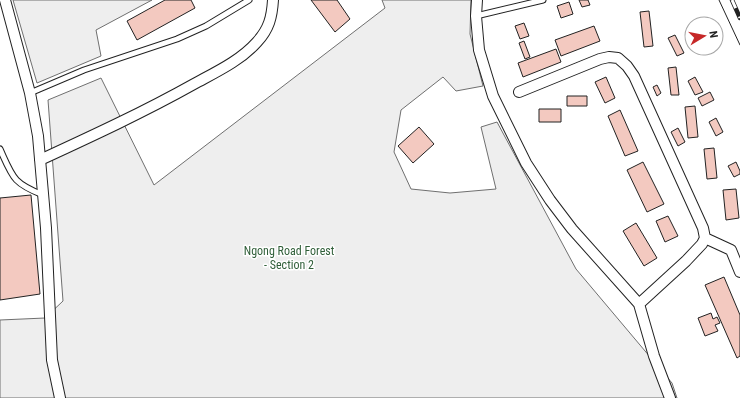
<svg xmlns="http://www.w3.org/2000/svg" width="740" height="398" viewBox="0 0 740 398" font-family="'Roboto Condensed',sans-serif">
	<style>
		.green { fill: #eee; stroke: #6f6f6f }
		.building { fill: #f3c9c0; stroke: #222 }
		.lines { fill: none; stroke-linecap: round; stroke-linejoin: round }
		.lane-casing { stroke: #222; stroke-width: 7 }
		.street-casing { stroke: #222; stroke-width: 12 }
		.lane { stroke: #fff; stroke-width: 5 }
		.street { stroke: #fff; stroke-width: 10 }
		.tram { stroke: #222; stroke-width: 1 }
		.rail-casing { stroke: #222; stroke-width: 4.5 }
		.rail { stroke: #fff; stroke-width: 3; stroke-dasharray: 9; stroke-linecap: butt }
		.labels { text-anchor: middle; stroke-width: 3; stroke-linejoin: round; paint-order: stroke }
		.park-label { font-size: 12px; fill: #2f5e38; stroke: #fff }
	</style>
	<rect width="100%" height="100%" fill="#fff"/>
	<path class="green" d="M13 0H152L96 30 101 56 37 83Z
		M382 0H471L470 34 483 86 456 91 443 77 401 110 394 152 411 189 450 193 496 189 481 127 497 122 576 269 672 383 677 398H0V320L45 318 63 301 48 100 101 78 154 185 385 8Z"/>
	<path class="building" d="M165 0H191L195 8 137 40 127 21Z
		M311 0H337L350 19 335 32Z
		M579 0H588L590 5 582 7Z
		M569 2 573 14 561 18 557 6Z
		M649 11 653 46 644 47 640 12Z
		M524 23 529 36 520 39 515 26Z
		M594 26 600 41 561 56 555 40Z
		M675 35 684 53 677 56 668 38Z
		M524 41 530 57 525 59 519 43Z
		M556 49 561 62 523 77 518 63Z
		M676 67 679 95H671L668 68Z
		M606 77 615 98 605 103 595 82Z
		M695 77 703 92 695 95 688 81Z
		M657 85 661 93 657 96 653 87Z
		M710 92 714 100 702 106 698 98Z
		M567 96H587V106H567Z
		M695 106 698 137 688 138 685 107Z
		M539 109H561V122H539Z
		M620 110 638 151 625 156 608 116Z
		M716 118 723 132 716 136 709 122Z
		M419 127 434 144 413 163 398 146Z
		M678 128 685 142 678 146 671 132Z
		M714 148 717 178 707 179 704 149Z
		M643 162 664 204 647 212 627 170Z
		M736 162 740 171V174L734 177 728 166Z
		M736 189 739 218 726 220 723 190Z
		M31 195 40 294 0 300V198Z
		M668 216 678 236 665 242 656 221Z
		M636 223 657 258 644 266 623 231Z
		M724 277 740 315V356L737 358 705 285Z
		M711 313 713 319 717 317 720 323 715 325 718 331 705 336 698 318Z"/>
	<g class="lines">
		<g class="lane-casing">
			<path id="lane" d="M476 16 543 0
				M30 93 84 70 177 39 206 26 249 0
				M0 149C13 178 13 183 43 195"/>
		</g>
		<g class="street-casing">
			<path id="street" d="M5 0 30 93 38 136 46 228 52 360 60 398
				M477 0 476 16 479 50 493 96 526 163 550 200 572 229 639 304 654 356 670 398
				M519 92 600 59 609 57 618 58 627 66 634 76 703 228 705 238 702 244 686 261 639 304
				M40 160C92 136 144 112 194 84 216 72 240 61 257 42 269 29 272 17 273 0
				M705 238 731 250 740 272"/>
		</g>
		<use href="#lane" class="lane"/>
		<use href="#street" class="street"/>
		<path class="tram" d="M719 0 740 45"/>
		<g class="rail-casing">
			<path id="rail" d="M732 0 740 18"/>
		</g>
		<use href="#rail" class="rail"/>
	</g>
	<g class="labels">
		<g class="park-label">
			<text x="289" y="255">Ngong Road Forest<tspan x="289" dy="14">- Section 2</tspan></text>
		</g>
	</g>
	<g transform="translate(704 36) rotate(80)"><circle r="19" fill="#ffffff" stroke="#a7a7a7"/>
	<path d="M0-3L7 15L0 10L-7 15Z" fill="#c62828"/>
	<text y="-6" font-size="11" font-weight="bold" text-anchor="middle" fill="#222222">N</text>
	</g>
</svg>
